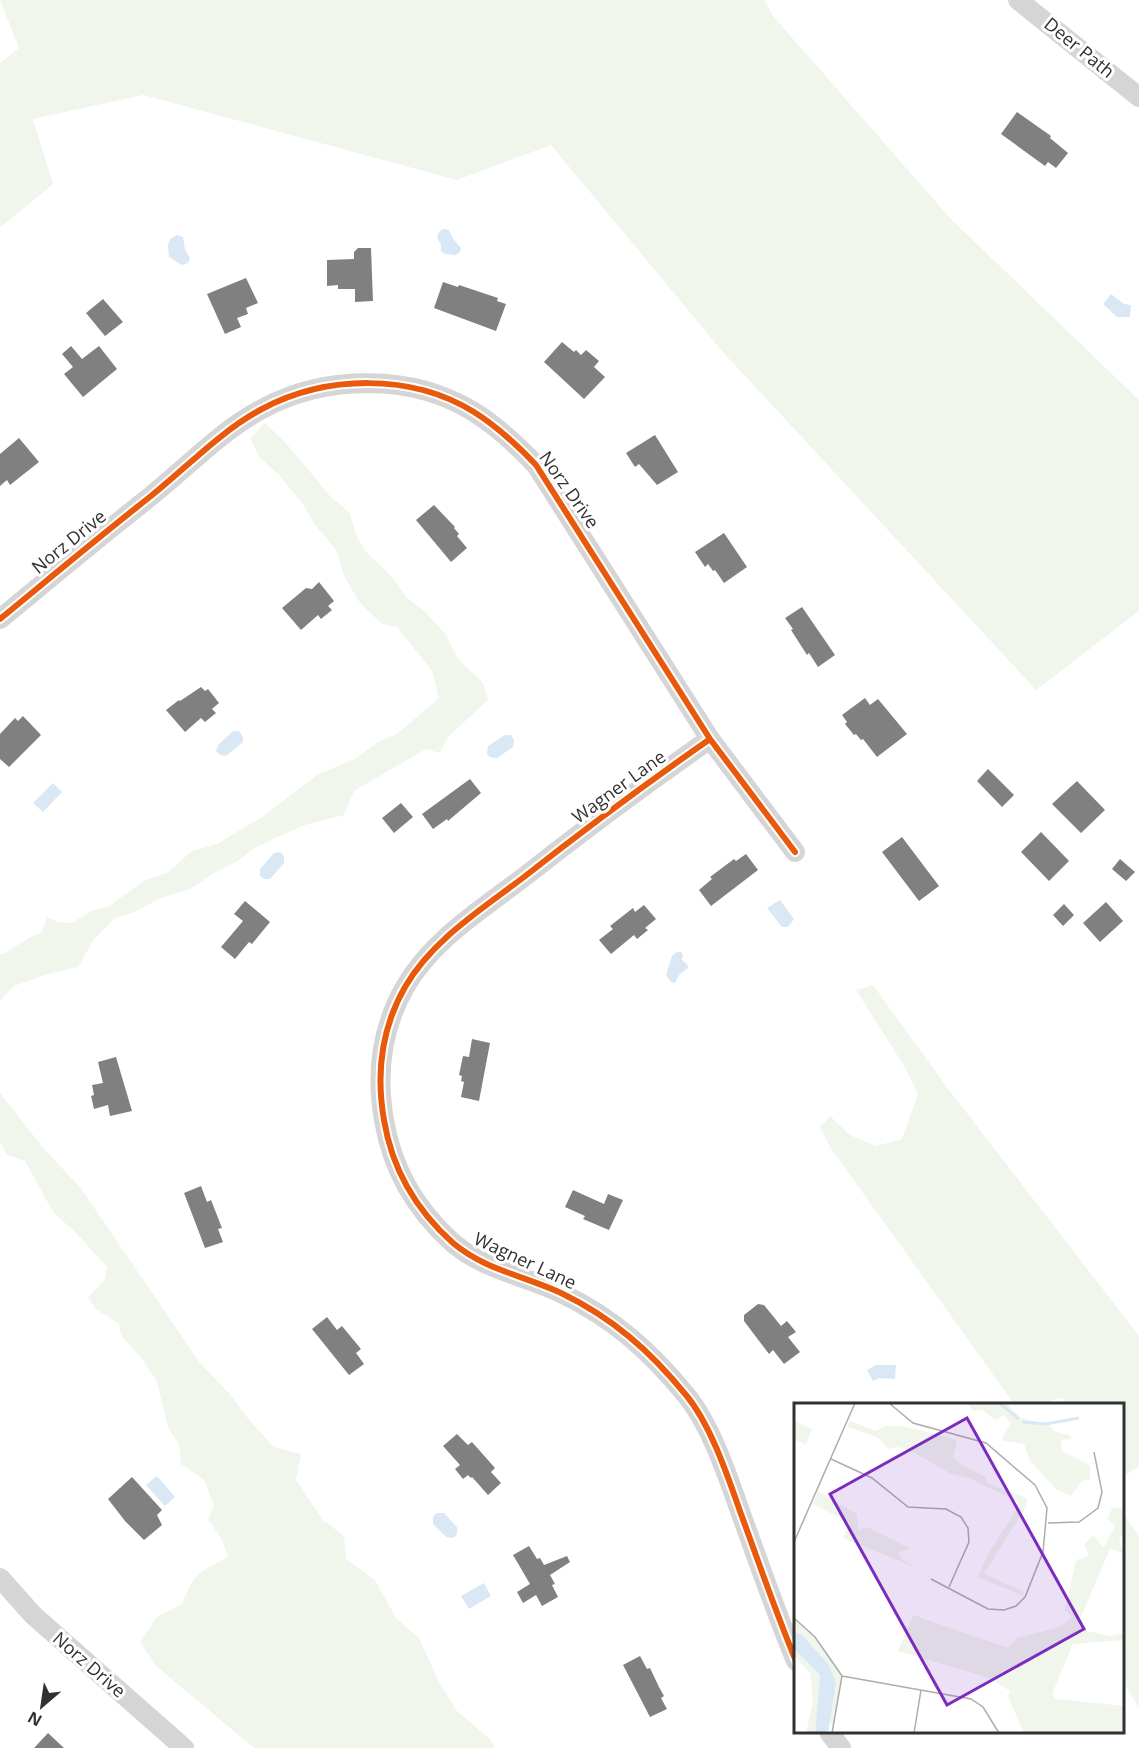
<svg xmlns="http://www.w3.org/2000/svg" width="1139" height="1748" viewBox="0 0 1139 1748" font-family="'Open Sans',sans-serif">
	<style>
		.green { fill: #f1f6ed }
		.water { fill: #d9e8f4 }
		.building { fill: #808080 }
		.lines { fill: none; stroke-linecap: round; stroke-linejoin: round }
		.minor { stroke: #d5d5d5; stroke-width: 20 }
		.cycleway-casing { stroke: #fff; stroke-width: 10 }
		.cycleway { stroke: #e8590c; stroke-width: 6 }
		.labels { text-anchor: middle; stroke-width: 6; stroke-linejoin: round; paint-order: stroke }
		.street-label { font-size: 18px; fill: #313131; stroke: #fff }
		.inset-river { fill: none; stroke: #d9e8f4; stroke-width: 3 }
		.inset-road { fill: none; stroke: #adadad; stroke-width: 1.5 }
		.view { fill: #7b2cbf; fill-opacity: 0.15; stroke: #7b2cbf; stroke-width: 3 }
		.inset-edge { fill: none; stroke: #313131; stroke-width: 3 }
	</style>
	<rect width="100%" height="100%" fill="#fff"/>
	<path class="green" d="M0 0H764L774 17 950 218 1139 400V611L1036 690 721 350 551 145 457 180 143 95 33 119 53 184 0 228V63L19 48Z
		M265 423 286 443 331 497 350 513 356 535 366 552 392 577 407 598 423 610 445 633 458 659 483 683 488 700 448 737 440 753 426 749 354 791 344 815 305 825 280 836 253 849 238 861 214 873 190 889 161 898 132 913 115 918 94 939 78 967 48 974 14 986 0 1001V955C15 949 25 937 41 933L47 917 58 922 72 923 91 911 109 906 145 880 167 873 192 851 217 844 262 817 318 774 355 759 378 742 397 734 439 698 432 671 397 627 382 624 360 603 344 576 337 551 316 526 304 506 281 477 259 457 250 438Z
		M873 985 946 1086 1139 1336V1466L1126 1475 1123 1480 1122 1404H1069L1062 1398 1037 1404H1014L830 1147 820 1127 830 1116 850 1135 876 1146 902 1139 918 1094 906 1069 856 990Z
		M0 1093 45 1150 80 1187 200 1363 229 1393 250 1421 274 1447 301 1454 296 1480 323 1520 344 1536 346 1559 375 1580 396 1618 419 1638 440 1684 457 1711 490 1739 495 1748H254L156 1666 140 1642 157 1617 182 1604C195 1571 199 1573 228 1557L222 1540 208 1519 214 1506 204 1480 181 1464 179 1445 168 1427 157 1382 142 1359 121 1335 119 1324 96 1309 88 1298 105 1279 107 1267 75 1232 53 1212 25 1161 7 1155 0 1142Z
		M1122 1512 1139 1536V1708L1123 1681Z"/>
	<path class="water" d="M443 229 449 230 453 239 461 248 460 252 456 255 445 254 441 251V245L437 237 439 232Z
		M177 235 183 237 185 250 190 258 188 263 182 265 169 257 168 245 170 239Z
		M1111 294 1124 304 1131 305 1130 317H1117L1103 304Z
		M233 731H239L243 737V742L226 756 220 755 216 751 218 745Z
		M505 735H511L514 740 513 747 497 758 490 757 487 754 488 746Z
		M53 783 62 792 43 812 33 803Z
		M280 852 284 856V863L270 879H264L260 876V869L274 853Z
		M780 900 794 919 788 927H782L767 908Z
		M677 952H681L683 955 682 960 687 964 688 968 679 975 675 983 671 982 666 975 672 956Z
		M876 1365H896L895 1379 879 1378 873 1381 867 1370Z
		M157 1476 175 1497 165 1506 146 1485Z
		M437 1513H444L457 1527V1534L453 1538 446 1537 433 1524V1517Z
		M484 1583 491 1596 469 1609 461 1596Z"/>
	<path class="building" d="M1017 112 1051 136 1050 138 1068 153 1056 168 1048 162 1045 166 1001 134Z
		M358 248H371L373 301 355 302V289H338V285L327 286V260L354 259V252Z
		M246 278 258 303 246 308 248 314 237 318 241 327 225 334 207 294Z
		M443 282 458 287 459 285 498 298 497 301 506 304 496 331 434 308Z
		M103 299 123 322 105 336 86 313Z
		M562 342 574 352 576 350 581 355 586 350 599 361 594 367 605 377 584 399 544 362Z
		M71 346 82 359 99 346 117 369 83 397 64 374 73 367 62 354Z
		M655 435 678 472 657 485 639 464 635 467 626 453Z
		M19 438 39 462 10 485 7 480 0 486V454Z
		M434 505 455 527 454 528 459 534 457 536 467 548 451 562 416 520Z
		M724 533 747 567 724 583 715 570 713 571 708 564 705 567 695 552Z
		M319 582 334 601 328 606 332 610 321 619 318 615 301 630 282 608 306 588 312 589Z
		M802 607 835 655 818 667 809 653 807 655 791 630 793 629 785 618Z
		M201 687 205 691 208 689 219 703 212 709 216 713 205 722 201 718 185 732 166 710 179 700 180 701Z
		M865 698 870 705 878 699 907 734 877 757 863 739 861 740 856 734 854 735 845 724 847 722 842 715Z
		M23 716 41 735 9 767 0 759V734L15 718 18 721Z
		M988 769 1014 795 1002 807 977 781Z
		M470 779 481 793 448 821 447 819 433 829 422 814Z
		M1077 781 1105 810 1081 833 1052 804Z
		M401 803 413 817 394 833 382 818Z
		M1041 832 1069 861 1049 881 1021 852Z
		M902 837 939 886 919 901 882 852Z
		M746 854 758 870 711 906 699 890 712 879 710 877 734 859 736 861Z
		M1120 859 1135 872 1126 881 1112 869Z
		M245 901 270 922 252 944 249 942 235 959 221 947 243 921 234 914Z
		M1106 902 1123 921 1100 942 1083 923Z
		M1064 904 1074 915 1063 926 1053 915Z
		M644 905 656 919 645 928 648 930 637 939 634 935 611 954 599 940 613 929 610 926 633 908 635 912Z
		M472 1039 490 1043 479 1101 461 1097 464 1082 461 1081 462 1076 459 1075 463 1056 469 1057Z
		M116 1057 132 1111 110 1116 108 1105 94 1109 91 1096 94 1095 92 1085 103 1083 98 1062Z
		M201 1186 207 1202 211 1200 222 1228 218 1229 223 1242 205 1248 184 1193Z
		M573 1190 604 1204 608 1194 623 1200 609 1230 583 1219 585 1216 565 1207Z
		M758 1304 764 1305 781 1326 787 1321 796 1332 788 1337 800 1352 784 1364 773 1350 769 1354 744 1321V1315Z
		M327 1317 337 1330 342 1326 361 1349 356 1353 364 1364 349 1375 312 1329Z
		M457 1434 468 1445 472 1442 495 1468 491 1472 501 1483 488 1495 472 1477 471 1478 468 1475 463 1479 455 1469 460 1465 443 1446Z
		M132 1477 162 1510 157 1515 162 1525 144 1540 125 1521 108 1499Z
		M529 1546 537 1559 540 1558 544 1565 567 1556 570 1562 550 1575 555 1584 552 1585 558 1597 542 1606 536 1595 523 1603 517 1592 530 1584 513 1555Z
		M640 1656 647 1669 650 1668 659 1687 664 1696 661 1698 667 1709 650 1717 623 1665Z
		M48 1733 64 1748H34Z"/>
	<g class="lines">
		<path class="minor" d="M1018 0 1139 97
			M0 619C50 578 100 536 151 496 186 468 222 430 262 409 326 375 411 373 474 412 498 427 517 445 536 465L710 739 795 852
			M710 739C647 783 585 829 524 877 482 909 432 940 405 987 381 1029 376 1074 384 1120 392 1169 416 1210 453 1243 485 1270 525 1276 561 1293 613 1318 650 1351 686 1395 711 1425 728 1477 741 1514 759 1563 776 1613 796 1661
			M0 1578 33 1615 184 1748
			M829 1732 841 1748"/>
		<g class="cycleway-casing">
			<path id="cycleway" d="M0 619C50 578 100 536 151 496 186 468 222 430 262 409 326 375 411 373 474 412 498 427 517 445 536 465L710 739 795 852
				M710 739C647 783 585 829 524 877 482 909 432 940 405 987 381 1029 376 1074 384 1120 392 1169 416 1210 453 1243 485 1270 525 1276 561 1293 613 1318 650 1351 686 1395 711 1425 728 1477 741 1514 759 1563 776 1613 796 1661"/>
		</g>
		<use href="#cycleway" class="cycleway"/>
	</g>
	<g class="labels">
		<g class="street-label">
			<text transform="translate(1079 48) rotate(39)" y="6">Deer Path</text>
			<text transform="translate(569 490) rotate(55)" y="6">Norz Drive</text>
			<text transform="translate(69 542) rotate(-39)" y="6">Norz Drive</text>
			<text transform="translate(619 787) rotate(-36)" y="6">Wagner Lane</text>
			<text transform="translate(525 1261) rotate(25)" y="6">Wagner Lane</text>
			<text transform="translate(89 1665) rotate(41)" y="6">Norz Drive</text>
		</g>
	</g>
	<g transform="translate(794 1403)">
		<rect width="330" height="330" fill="#fff"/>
		<path d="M173 0H212L225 14 255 22 262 29 277 33V36L267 37 268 48 296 62V76L288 78 277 93 263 87 236 58 230 41 207 37 217 20 210 12 201 17 188 7 179 8ZM0 18 18 26 12 42 0 36ZM56 18 81 28 91 23H109L160 36 163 38 159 54 166 61 193 75 192 80 233 95V102L190 171 228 188 230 193 184 174 194 151 222 108 223 98 175 75 157 71 121 50 104 44 95 46 83 34 53 24ZM24 88 63 111 64 127 73 124 116 145 105 149 106 155 121 164 49 135 56 120 19 101ZM319 104 330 106V126L325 138 330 150 316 146 284 221 293 228 316 233 330 230V237L279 241 258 291 262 296 330 303V330H230L214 294 216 288 195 275 104 248 119 212 214 245 223 235 266 224 278 214 271 207 282 157 295 153 290 141 300 132 309 145 321 123 313 115ZM0 215 23 236 45 266 48 278 40 320 35 322 42 280 35 262 0 229ZM0 246 26 272 21 330H12L19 298 16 270 0 252Z" fill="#f1f6ed"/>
		<path d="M0 229 8 232 35 262 42 280 34 330H21L26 272 0 246Z" fill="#d9e8f4"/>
		<path class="inset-river" d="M205 0 225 16M228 19 252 21 285 15"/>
		<path class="inset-road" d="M95 0 119 20 192 40 241 82 253 105 249 149 231 194 222 203 210 207 194 206 137 176M37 56 78 75 114 104 152 106 167 114 174 125 175 139 155 184M254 120 285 119 304 105 308 89 300 49M0 139 61 0M0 215 21 234 48 273 38 330M48 273 177 296 189 304 205 330M120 330 127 287"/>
		<path class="view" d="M173 15 290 226 153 302 36 91Z"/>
		<rect width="330" height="330" class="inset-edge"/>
	</g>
	<g transform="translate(42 1706) rotate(209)" stroke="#ffffff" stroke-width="4.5" paint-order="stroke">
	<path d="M0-4.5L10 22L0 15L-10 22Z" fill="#313131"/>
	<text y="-9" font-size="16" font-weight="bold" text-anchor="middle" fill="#313131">N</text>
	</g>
</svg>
